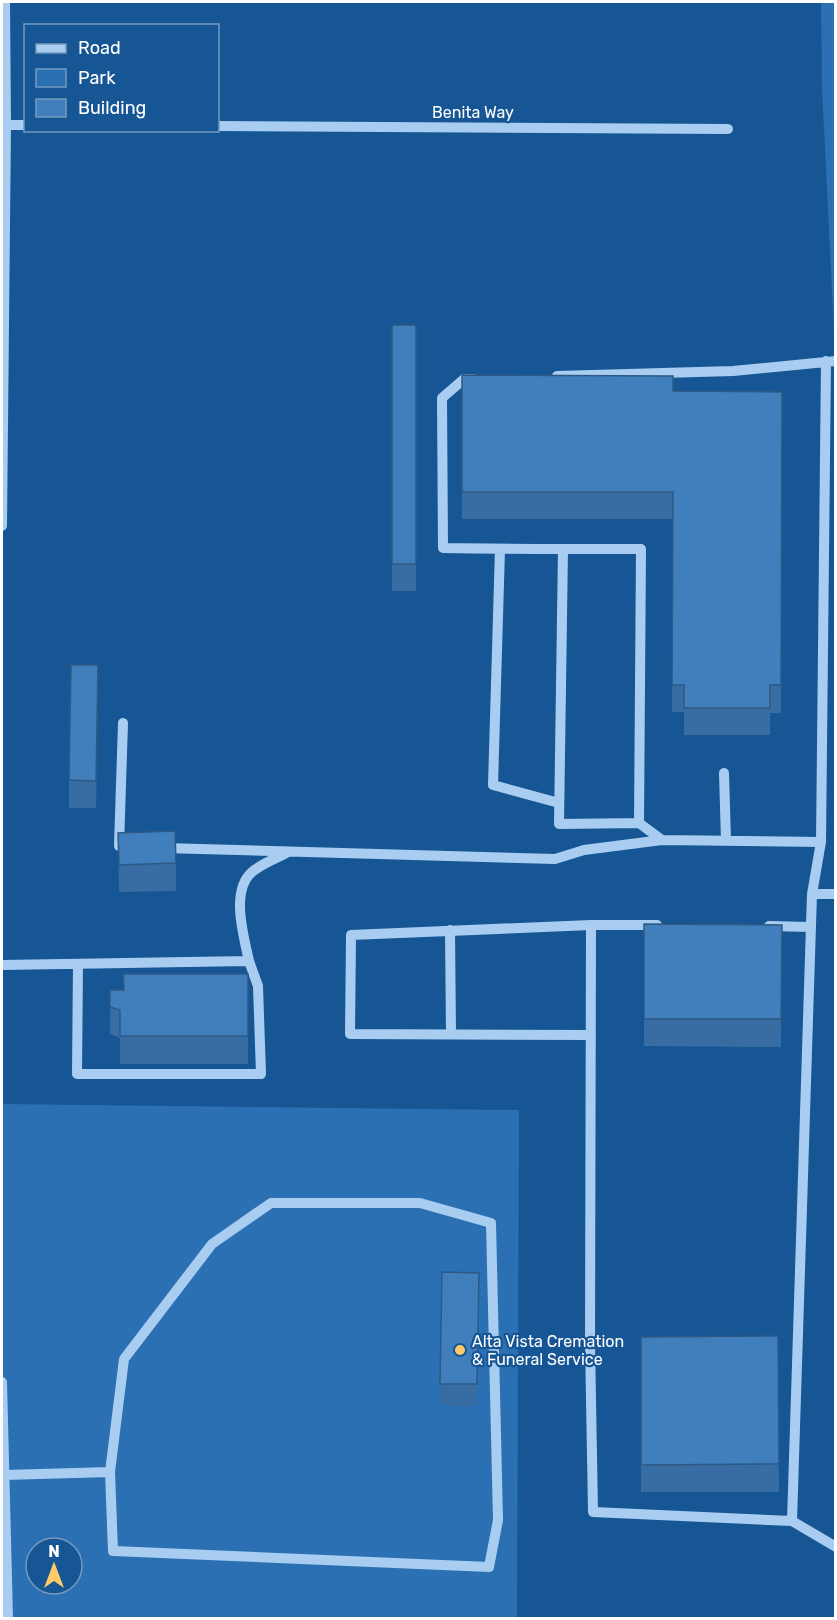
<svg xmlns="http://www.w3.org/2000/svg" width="837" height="1620" viewBox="0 0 837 1620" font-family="Rubik,sans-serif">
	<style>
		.green { fill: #2b70b3; fill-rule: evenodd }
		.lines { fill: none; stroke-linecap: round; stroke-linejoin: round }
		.minor { stroke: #a9cdf1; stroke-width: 10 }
		.wall { fill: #376da2 }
		.building { fill: #407fbc; stroke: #2d5984; stroke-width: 1.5 }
		.poi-dot { fill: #ffcb68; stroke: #175695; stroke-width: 2 }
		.labels { text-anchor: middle; stroke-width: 4.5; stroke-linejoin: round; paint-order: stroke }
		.street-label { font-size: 16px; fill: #fff; stroke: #175695 }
		.poi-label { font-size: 16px; fill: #fff; stroke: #175695; text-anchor: start }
	</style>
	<rect width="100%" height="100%" fill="#175695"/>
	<path class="green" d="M821 2H836L835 333H834L822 87Z
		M2 1104 519 1110 517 1618H8L2 1382ZM36 1548H72V1584H36Z"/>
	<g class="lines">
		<path class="minor" d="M6 125H26
			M218 126 728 129
			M557 376 733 371 836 361
			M473 379H464L442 398 443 548C509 549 575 549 641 549L639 823 559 824 563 549
			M2 526 6 125 5 2
			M500 549 493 785 559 803
			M724 773 726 841
			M639 823 662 840 821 842 812 894 792 1521 836 1547
			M821 842 826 361
			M121 846H119L123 723
			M163 848 555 859 584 850 662 840
			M812 894H836
			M657 925H591L590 1343 593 1512 792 1521
			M769 926 810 927
			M450 930 451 1034
			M249 961C244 937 230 891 252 872 261 864 277 858 288 852
			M2 965 249 961 258 986 261 1074H77L78 964
			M591 1035 350 1034 351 935 591 925
			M2 1382 8 1618
			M4 1475 110 1472 113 1551 489 1567 498 1520 491 1223 420 1203H271L212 1244 124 1359 110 1472"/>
	</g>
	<path class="wall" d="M392 325H416V591H392Z
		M462 375 673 391 782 392 781 713H770V735H684V712H672L673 519H462Z
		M98 693 96 808H69V780Z
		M118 833 176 863V891L119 892Z
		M644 924 782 925 781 1047 644 1046Z
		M248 974V1064H120V1038L110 1034V990H123Z
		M442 1272 479 1273 477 1406 440 1405Z
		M778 1336 779 1492H641V1337Z"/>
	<path class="building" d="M392 325H416V564H392Z
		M462 375 673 376V391L782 392 781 685H770V708H684V685H672L673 492H462Z
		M71 665H98L96 781 69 780Z
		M175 831 176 863 119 865 118 833Z
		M644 924 782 925 781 1019H644Z
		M123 974H248V1036H120V1010L110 1007V990H124Z
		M442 1272 479 1273 477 1384H440Z
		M778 1336 779 1464 641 1465V1337Z"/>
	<circle class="poi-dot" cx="460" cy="1350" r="6"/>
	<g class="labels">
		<g class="street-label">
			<text x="473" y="118">Benita Way</text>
		</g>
		<g class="poi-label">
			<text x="472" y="1347">Alta Vista Cremation<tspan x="472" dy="18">&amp; Funeral Service</tspan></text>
		</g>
	</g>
	<rect width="837" height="1620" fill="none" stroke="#ffffff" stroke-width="6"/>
	<rect x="24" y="24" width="195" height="108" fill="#175695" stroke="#749abf" stroke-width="1.5"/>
	<rect x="36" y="44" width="30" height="9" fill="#a9cdf1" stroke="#749abf" stroke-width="1.5"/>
	<text x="78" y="54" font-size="18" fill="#ffffff">Road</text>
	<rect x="36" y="69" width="30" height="18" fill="#2b70b3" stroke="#749abf" stroke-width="1.5"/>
	<text x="78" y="84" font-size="18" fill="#ffffff">Park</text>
	<rect x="36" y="99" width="30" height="18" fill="#407fbc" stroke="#749abf" stroke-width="1.5"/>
	<text x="78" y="114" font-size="18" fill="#ffffff">Building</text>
	<g transform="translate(54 1566)"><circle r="28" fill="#175695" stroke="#749abf" stroke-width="1.5"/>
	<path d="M0-4.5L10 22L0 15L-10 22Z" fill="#ffcb68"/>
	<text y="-9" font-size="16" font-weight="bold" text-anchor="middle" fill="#ffffff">N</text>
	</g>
</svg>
